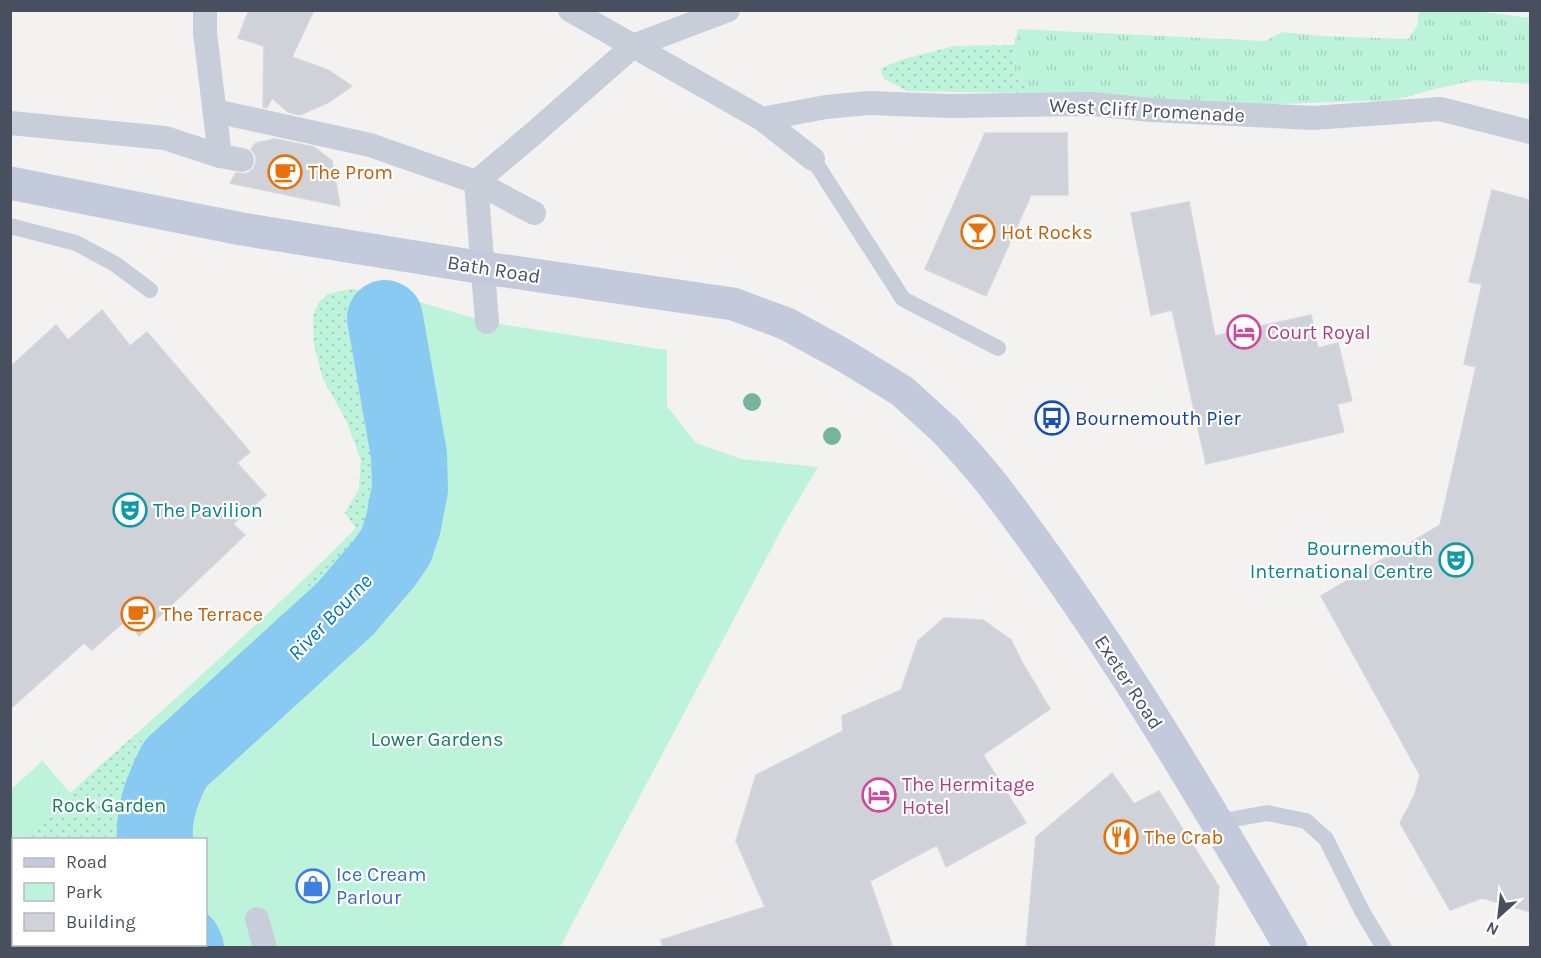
<svg xmlns="http://www.w3.org/2000/svg" width="1541" height="958" viewBox="0 0 1541 958" font-family="Karla,sans-serif">
	<style>
		.grass { fill: url(#grass-tufts) }
		.park { fill: #bef3db; fill-rule: evenodd }
		.garden { fill: url(#garden-dots) }
		.lines { fill: none; stroke-linecap: round; stroke-linejoin: round }
		.river { stroke: #89caf2; stroke-width: 76 }
		.building { fill: #d0d2d9; stroke: #d5d6dd; stroke-width: 1.5 }
		.service { stroke: #c7ceda; stroke-width: 16 }
		.pedestrian { stroke: #c7ceda; stroke-width: 24 }
		.secondary { stroke: #c3cadb; stroke-width: 33 }
		.secondary-bridge { stroke: #c3cadb; stroke-width: 33 }
		.tree { fill: #77b4a0 }
		.labels { text-anchor: middle; stroke-width: 4.5; stroke-linejoin: round; paint-order: stroke }
		.street-label { font-size: 20px; fill: #485060; stroke: #fff }
		.food-label { font-size: 20px; fill: #c56008; stroke: #fff; text-anchor: start }
		.hotel-label { font-size: 20px; fill: #b23c85; stroke: #fff; text-anchor: start }
		.transit-label { font-size: 20px; fill: #164399; stroke: #fff; text-anchor: start }
		.culture-label { font-size: 20px; fill: #0d838f; stroke: #fff; text-anchor: start }
		.park-label { font-size: 20px; fill: #11825d; stroke: #fff }
		.shop-label { font-size: 20px; fill: #366cbe; stroke: #fff; text-anchor: start }
		.water-label { font-size: 21px; font-style: italic; fill: #0374b8; stroke: #fff }
	</style>
	<defs>
		<pattern id="grass-tufts" width="24" height="20" patternUnits="userSpaceOnUse" patternTransform="scale(1.5)"><rect width="24" height="20" fill="#bef3db"/><path d="M3 7l-1-3M5 7V3M7 7l1-3M15 17l-1-3M17 17v-4M19 17l1-3" fill="none" stroke="#a5d2be"/></pattern>
		<pattern id="garden-dots" width="8" height="8" patternUnits="userSpaceOnUse" patternTransform="scale(1.5)"><rect width="8" height="8" fill="#bef3db"/><path d="M2 2h.1M6 6h.1" fill="none" stroke="#a5d2be" stroke-width="1.8" stroke-linecap="round"/></pattern>
	</defs>
	<rect width="100%" height="100%" fill="#f4f2f1"/>
	<path class="grass" d="M1419 11H1477L1530 18V84L1477 80 1439 88 1395 100 1194 107 1056 99 1029 93 1015 72 1014 45 1018 29 1265 41 1283 32 1322 36 1408 39 1417 26Z"/>
	<path class="park" d="M352 289 413 300 487 322 667 350V406L696 443 742 459 818 467 786 521 560 947H11L10 790 38 765 42 760 70 793C167 707 264 620 356 528L345 513 359 489 361 460 347 422 323 379 314 345 313 316 319 302 328 294ZM14 840H206V944H14Z"/>
	<path class="garden" d="M1014 45 1015 72 1029 93 907 91 884 79 880 69 900 60 954 46Z
		M352 289 413 300 400 328 381 340 380 349 385 402 392 433 398 489 392 503 383 548 367 573 330 608 304 581 356 528 345 513 359 489 361 460 347 422 323 379 314 345 313 316 319 302 328 294Z
		M135 735 171 768 151 788 141 822 138 839H24L96 769Z
		M13 850 14 944 98 945 96 947H11L10 853Z"/>
	<g class="lines">
		<path class="river" d="M155 840C153 812 163 788 175 764L345 609 386 561 396 546 403 525 410 489 409 455 385 318
			M184 944 186 948"/>
	</g>
	<path class="building" d="M249 10H314L292 57 328 70 352 86 329 102 300 115 288 112 272 98 267 108 263 107 264 46 238 38Z
		M985 133H1067L1068 195H1031L986 296 925 269Z
		M275 139 314 147 332 161 340 206 230 183 236 173 246 174 253 169 256 163V156L251 149 256 143Z
		M1492 190 1530 200V912L1482 898 1450 910 1400 823 1415 794 1420 775 1321 596 1440 525 1476 367 1464 364 1482 284 1469 282Z
		M1189 202 1215 336 1311 315 1318 348 1338 343 1352 401 1337 404 1344 432 1206 464 1172 310 1151 315 1131 213Z
		M102 310 130 346 147 332 250 452 237 463 266 495 233 524 245 535 139 636 126 620 92 650 84 643 10 709V367L56 325 68 340Z
		M944 618 983 620 1011 640 1023 664 1050 709 983 755 1026 823 946 867 937 845 870 881 893 948H663L661 940 765 907 736 841 756 775 843 731 842 716 901 690 918 641Z
		M1112 773 1134 804 1159 791 1219 887 1214 948H1026L1036 837Z"/>
	<g class="lines">
		<path class="service" d="M813 159 903 299 998 348
			M10 226 76 243 115 264 150 290
			M1218 822 1267 813 1306 821 1326 839 1362 911 1384 948"/>
		<path class="pedestrian" d="M205 10V33L220 156
			M570 10 762 119 813 159
			M215 111 370 145 476 182 534 213
			M762 119 826 107 868 103 949 106 1092 104 1151 110 1313 118 1440 109 1530 132
			M10 123 165 138 220 156 242 160
			M487 322 476 182 533 134 633 46 728 10
			M257 919 265 948"/>
		<path class="secondary" d="M946 431C964 451 983 471 999 493 1108 636 1200 792 1291 948"/>
		<path class="secondary-bridge" d="M10 183 242 229 465 265 733 304 787 324 845 356 902 391 946 431"/>
	</g>
	<g class="tree">
		<circle cx="752" cy="402" r="9"/>
		<circle cx="832" cy="436" r="9"/>
	</g>
	<defs>
		<g id="cafe-ring" transform="scale(1.725)"><circle r="9.5" fill="#fff" stroke="#e8710a" stroke-width="1.5"/><path d="M-5.5-4.5H6V0H3Q3 3.5 0 3.5H-2.5Q-5.5 3.5-5.5 0ZM3-3.2v2h1.7v-2ZM-6 4.5H4V6H-6Z" fill="#e8710a"/></g>
		<g id="bar-ring" transform="scale(1.725)"><circle r="9.5" fill="#fff" stroke="#e8710a" stroke-width="1.5"/><path d="M-6-5H6L.8 .8V4.5H3.5V6h-7V4.5H-.8V.8Z" fill="#e8710a"/></g>
		<g id="hotel-ring" transform="scale(1.725)"><circle r="9.5" fill="#fff" stroke="#d1479c" stroke-width="1.5"/><path d="M-6-4.5h1.5V1H6V5H4.5V3h-9V5H-6ZM-4 0a1.8 1.8 0 1 1 3.6 0ZM.5 0V-2.5h3Q6-2.5 6 0Z" fill="#d1479c"/></g>
		<g id="bus-ring" transform="scale(1.725)"><circle r="9.5" fill="#fff" stroke="#1a4fb4" stroke-width="1.5"/><path d="M-5-6H5V4H4V6H2V4H-2V6H-4V4H-5ZM-3.5-4V0h7V-4ZM-3.5 1.2v1.5H-2V1.2ZM2 1.2v1.5H3.5V1.2Z" fill="#1a4fb4"/></g>
		<g id="theatre-ring" transform="scale(1.725)"><circle r="9.5" fill="#fff" stroke="#0f9aa8" stroke-width="1.5"/><path d="M-5-5.5Q0-4 5-5.5V0Q5 5 0 6Q-5 5-5 0ZM-3.3-2.5H-1v1.5H-3.3ZM1-2.5H3.3v1.5H1ZM-2.8 1Q0 5.5 2.8 1Z" fill="#0f9aa8"/></g>
		<g id="restaurant-ring" transform="scale(1.725)"><circle r="9.5" fill="#fff" stroke="#e8710a" stroke-width="1.5"/><path d="M-5-6h1v4h1v-4h1v4h1v-4h1v5L-1.5 .5V6h-2V.5L-5-1ZM5-6V6H3V1.5H1.5Q1.5-4 5-6Z" fill="#e8710a"/></g>
		<g id="shop-ring" transform="scale(1.725)"><circle r="9.5" fill="#fff" stroke="#3f7fe0" stroke-width="1.5"/><path d="M-5-2.5h2.3a2.7 3.5 0 0 1 5.4 0H5L5.5 6h-11ZM-1.5-2.5h3a1.5 2.3 0 0 0-3 0Z" fill="#3f7fe0"/></g>
	</defs>
	<g fill-rule="evenodd">
		<use href="#cafe-ring" x="285" y="172"/>
		<use href="#bar-ring" x="978" y="232"/>
		<use href="#hotel-ring" x="1244" y="332"/>
		<use href="#bus-ring" x="1052" y="418"/>
		<use href="#theatre-ring" x="130" y="510"/>
		<use href="#theatre-ring" x="1456" y="560"/>
		<use href="#cafe-ring" x="138" y="614"/>
		<use href="#hotel-ring" x="879" y="795"/>
		<use href="#restaurant-ring" x="1121" y="837"/>
		<use href="#shop-ring" x="313" y="886"/>
	</g>
	<g class="labels">
		<g class="street-label">
			<text transform="translate(1147 110) rotate(3)" y="7">West Cliff Promenade</text>
			<text transform="translate(494 269) rotate(9)" y="7">Bath Road</text>
			<text transform="translate(1129 682) rotate(57)" y="7">Exeter Road</text>
		</g>
		<g class="food-label">
			<text x="308" y="179">The Prom</text>
			<text x="1001" y="239">Hot Rocks</text>
			<text x="161" y="621">The Terrace</text>
			<text x="1144" y="844">The Crab</text>
		</g>
		<g class="hotel-label">
			<text x="1267" y="339">Court Royal</text>
			<text x="902" y="791">The Hermitage<tspan x="902" dy="23">Hotel</tspan></text>
		</g>
		<g class="transit-label">
			<text x="1075" y="425">Bournemouth Pier</text>
		</g>
		<g class="culture-label">
			<text x="153" y="517">The Pavilion</text>
			<text x="1433" y="555" text-anchor="end">Bournemouth<tspan x="1433" dy="23">International Centre</tspan></text>
		</g>
		<g class="park-label">
			<text x="437" y="746">Lower Gardens</text>
			<text x="109" y="812">Rock Garden</text>
		</g>
		<g class="shop-label">
			<text x="336" y="881">Ice Cream<tspan x="336" dy="23">Parlour</tspan></text>
		</g>
		<g class="water-label">
			<text transform="translate(330 617) rotate(-46)" y="7">River Bourne</text>
		</g>
	</g>
	<rect width="1541" height="958" fill="none" stroke="#485060" stroke-width="24"/>
	<rect x="12" y="838" width="195" height="108" fill="#ffffff" stroke="#b6b9bf" stroke-width="1.5"/>
	<rect x="24" y="858" width="30" height="9" fill="#c3cadb" stroke="#b6b9bf" stroke-width="1.5"/>
	<text x="66" y="868" font-size="18" fill="#485060">Road</text>
	<rect x="24" y="883" width="30" height="18" fill="#bef3db" stroke="#b6b9bf" stroke-width="1.5"/>
	<text x="66" y="898" font-size="18" fill="#485060">Park</text>
	<rect x="24" y="913" width="30" height="18" fill="#d0d2d9" stroke="#b6b9bf" stroke-width="1.5"/>
	<text x="66" y="928" font-size="18" fill="#485060">Building</text>
	<g transform="translate(1499 916) rotate(207)" stroke="#ffffff" stroke-width="4.5" paint-order="stroke">
	<path d="M0-4.5L10 22L0 15L-10 22Z" fill="#485060"/>
	<text y="-9" font-size="16" font-weight="bold" text-anchor="middle" fill="#485060">N</text>
	</g>
</svg>
